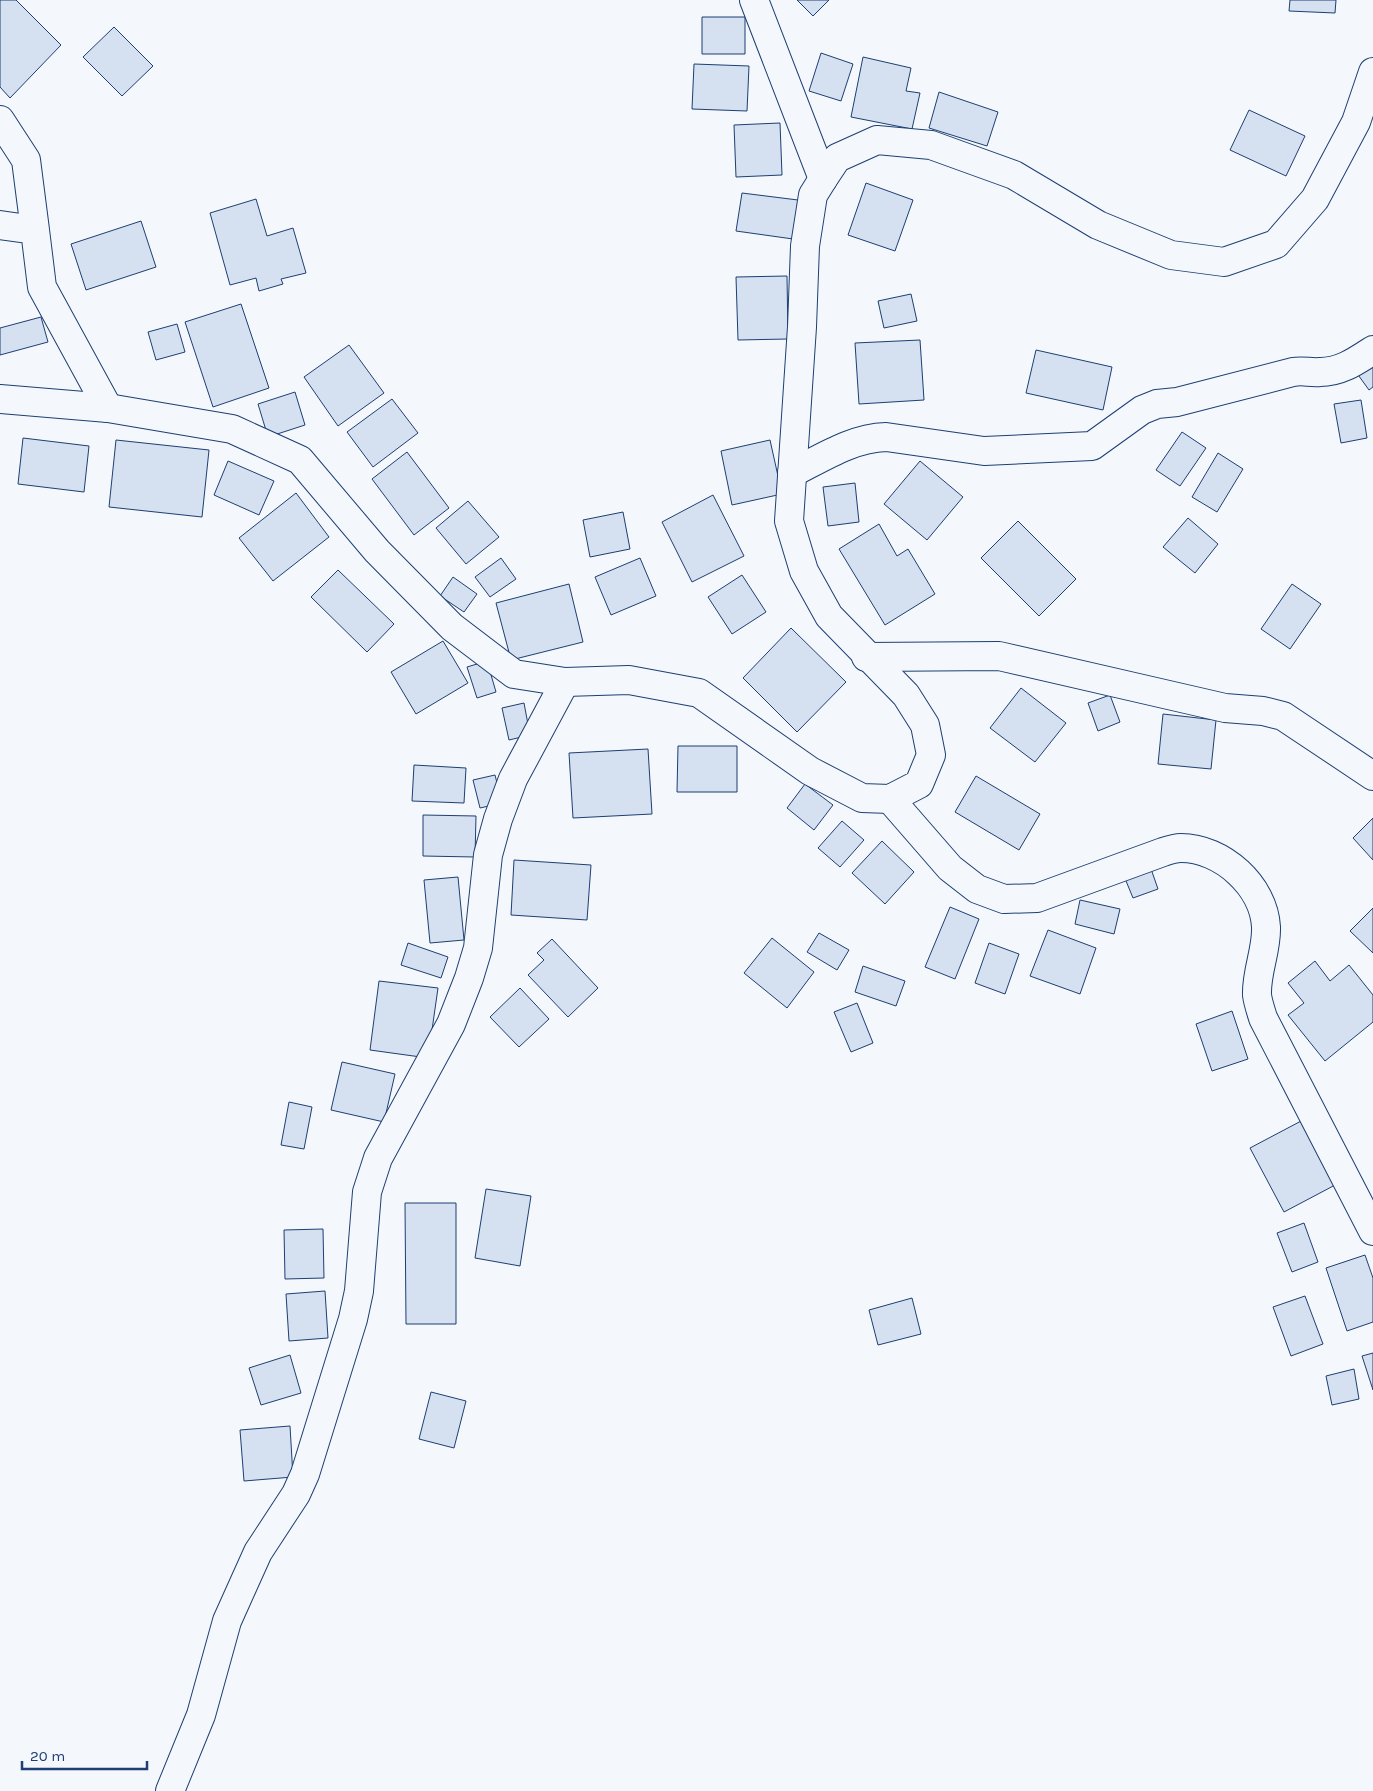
<svg xmlns="http://www.w3.org/2000/svg" width="1373" height="1791" viewBox="0 0 1373 1791" font-family="Karla,sans-serif">
	<style>
		.building { fill: #d5e0f0; stroke: #1d3f73 }
		.lines { fill: none; stroke-linecap: round; stroke-linejoin: round }
		.minor-casing { stroke: #1d3f73; stroke-width: 30 }
		.tertiary-casing { stroke: #1d3f73; stroke-width: 30 }
		.minor { stroke: #f4f7fb; stroke-width: 28 }
		.tertiary { stroke: #f4f7fb; stroke-width: 28 }
	</style>
	<rect width="100%" height="100%" fill="#f4f7fb"/>
	<path class="building" d="M0 0H16L61 45 10 98 0 87Z
		M797 0H829L813 16Z
		M1290 0H1336L1335 13 1289 11Z
		M702 17H745V54H702Z
		M114 27 153 66 122 96 83 57Z
		M821 53 853 64 841 101 809 91Z
		M863 57 911 68 906 91 920 93 912 129 851 117Z
		M694 64 749 66 747 111 692 109Z
		M939 92 998 112 987 146 929 128Z
		M1249 110 1305 136 1286 176 1230 150Z
		M780 123 782 175 736 177 734 125Z
		M866 183 913 200 895 251 848 235Z
		M742 193 798 200 793 239 736 231Z
		M256 199 267 236 293 228 306 273 281 279 283 284 259 291 256 278 230 285 210 213Z
		M141 221 156 267 86 290 71 244Z
		M787 276 788 339 738 340 736 277Z
		M911 294 917 321 884 328 878 301Z
		M241 304 269 388 213 407 185 322Z
		M41 317 48 342 0 355V328Z
		M177 324 185 352 156 360 148 332Z
		M920 340 924 400 859 404 855 343Z
		M349 345 384 393 338 426 304 377Z
		M1036 350 1112 367 1103 410 1026 393Z
		M1373 360V387L1369 390 1356 372Z
		M295 392 305 425 268 437 258 404Z
		M392 399 418 433 373 467 347 432Z
		M1361 400 1367 438 1341 443 1334 404Z
		M1182 432 1206 448 1180 486 1156 470Z
		M23 438 89 446 84 492 18 484Z
		M116 440 209 450 202 517 109 507Z
		M770 440 782 494 732 505 721 451Z
		M407 452 449 508 414 535 372 479Z
		M1218 453 1243 469 1217 512 1192 497Z
		M228 461 274 481 259 515 214 495Z
		M920 461 963 497 927 540 884 504Z
		M855 483 859 522 828 526 823 487Z
		M296 493 329 537 273 581 239 538Z
		M713 495 744 556 692 582 662 522Z
		M468 501 499 537 466 564 436 528Z
		M623 512 630 549 590 557 583 520Z
		M1188 518 1218 544 1195 573 1163 547Z
		M1018 521 1076 579 1039 616 981 558Z
		M879 524 897 556 908 549 935 594 885 625 839 549Z
		M501 558 516 579 490 597 475 577Z
		M640 558 656 596 611 615 595 577Z
		M338 570 394 624 367 652 311 597Z
		M742 575 766 612 732 634 708 597Z
		M453 577 477 594 464 612 440 596Z
		M569 584 583 642 511 660 496 603Z
		M1292 584 1321 604 1290 649 1261 629Z
		M791 628 846 682 797 732 743 678Z
		M443 641 468 683 416 714 391 672Z
		M487 661 496 692 477 698 467 667Z
		M1021 688 1066 723 1035 762 990 728Z
		M1110 695 1120 722 1098 731 1088 703Z
		M524 703 530 735 509 740 502 708Z
		M1163 714 1216 720 1211 769 1158 764Z
		M678 746H737V792H677Z
		M648 749 652 814 573 818 569 753Z
		M414 765 466 768 464 803 412 801Z
		M495 775 502 803 480 808 473 780Z
		M976 776 1040 814 1019 850 955 812Z
		M805 784 833 805 814 830 787 808Z
		M423 815 476 816 475 857 423 856Z
		M1373 818V860L1353 838Z
		M842 821 864 840 840 867 818 848Z
		M882 841 914 872 885 904 852 873Z
		M514 860 591 865 587 920 511 915Z
		M1150 866 1158 889 1133 898 1124 876Z
		M458 877 464 940 430 943 424 880Z
		M1080 900 1120 909 1114 934 1075 924Z
		M950 907 979 919 955 979 925 967Z
		M1373 908V953L1350 931Z
		M1048 930 1096 948 1080 994 1030 976Z
		M819 933 849 950 837 970 807 952Z
		M772 938 814 972 787 1008 744 973Z
		M552 939 598 988 568 1017 528 975 544 960 537 953Z
		M408 943 448 957 441 978 401 965Z
		M989 943 1019 954 1005 994 975 983Z
		M1315 961 1330 981 1349 965 1373 995V1022L1325 1061 1288 1015 1304 1003 1288 983Z
		M863 966 905 981 896 1006 855 992Z
		M379 981 438 988 428 1058 370 1050Z
		M520 988 549 1019 519 1047 490 1017Z
		M857 1003 873 1043 851 1052 834 1012Z
		M1232 1011 1248 1059 1212 1071 1196 1024Z
		M342 1062 395 1074 384 1122 331 1110Z
		M289 1102 312 1107 304 1149 281 1145Z
		M1303 1120 1337 1184 1284 1212 1250 1148Z
		M486 1189 531 1196 520 1266 475 1258Z
		M405 1203H456V1324H406Z
		M1304 1223 1318 1262 1292 1272 1277 1233Z
		M323 1229 324 1278 285 1279 284 1230Z
		M1365 1255 1373 1278V1322L1347 1331 1326 1268Z
		M325 1291 328 1338 289 1341 286 1294Z
		M1305 1296 1323 1344 1291 1356 1273 1307Z
		M912 1298 921 1334 878 1345 869 1310Z
		M1373 1353V1390L1362 1356Z
		M290 1355 301 1393 261 1405 249 1368Z
		M1354 1369 1359 1399 1332 1405 1326 1376Z
		M431 1392 466 1401 454 1448 419 1439Z
		M290 1426 293 1477 244 1481 240 1430Z"/>
	<g class="lines">
		<g class="minor-casing">
			<path id="minor" d="M754 0 823 179
				M0 120 26 160 35 230
				M0 225 35 230 42 287 108 408
				M792 473C822 458 852 438 886 437L984 451 1092 446 1142 410 1157 404 1177 402 1293 372C1303 370 1310 373 1320 372 1341 372 1356 361 1373 350
				M866 657 999 656 1225 708 1263 711 1283 716 1373 776
				M890 799 950 868 977 889 1004 899 1037 898 1163 852C1169 850 1175 848 1181 848 1222 848 1264 886 1266 927 1267 950 1256 972 1257 995 1258 1003 1261 1011 1263 1018L1373 1231
				M170 1791 201 1715 227 1621 258 1552 296 1494 305 1474 353 1319 359 1291 367 1192 378 1158 451 1024 469 978 478 948 488 855 498 819 513 779 565 682"/>
		</g>
		<g class="tertiary-casing">
			<path id="tertiary" d="M0 399 108 408 232 429 300 460 377 551 452 627 514 674 565 682 629 680 699 693 810 771 862 798 890 799 919 784 931 755 925 725 906 695 829 616 804 571 789 521 802 327 805 246 813 195 823 179 837 158 877 140 931 145 1014 175 1098 225 1171 255 1224 262 1276 244 1315 199 1356 122 1373 72"/>
		</g>
		<use href="#minor" class="minor"/>
		<use href="#tertiary" class="tertiary"/>
	</g>
	<path d="M22 1761v8h125v-8" fill="none" stroke="#1d3f73" stroke-width="2.5"/>
	<text x="30" y="1761" font-size="15" fill="#1d3f73" stroke="#f4f7fb" stroke-width="4" paint-order="stroke">20 m</text>
</svg>
